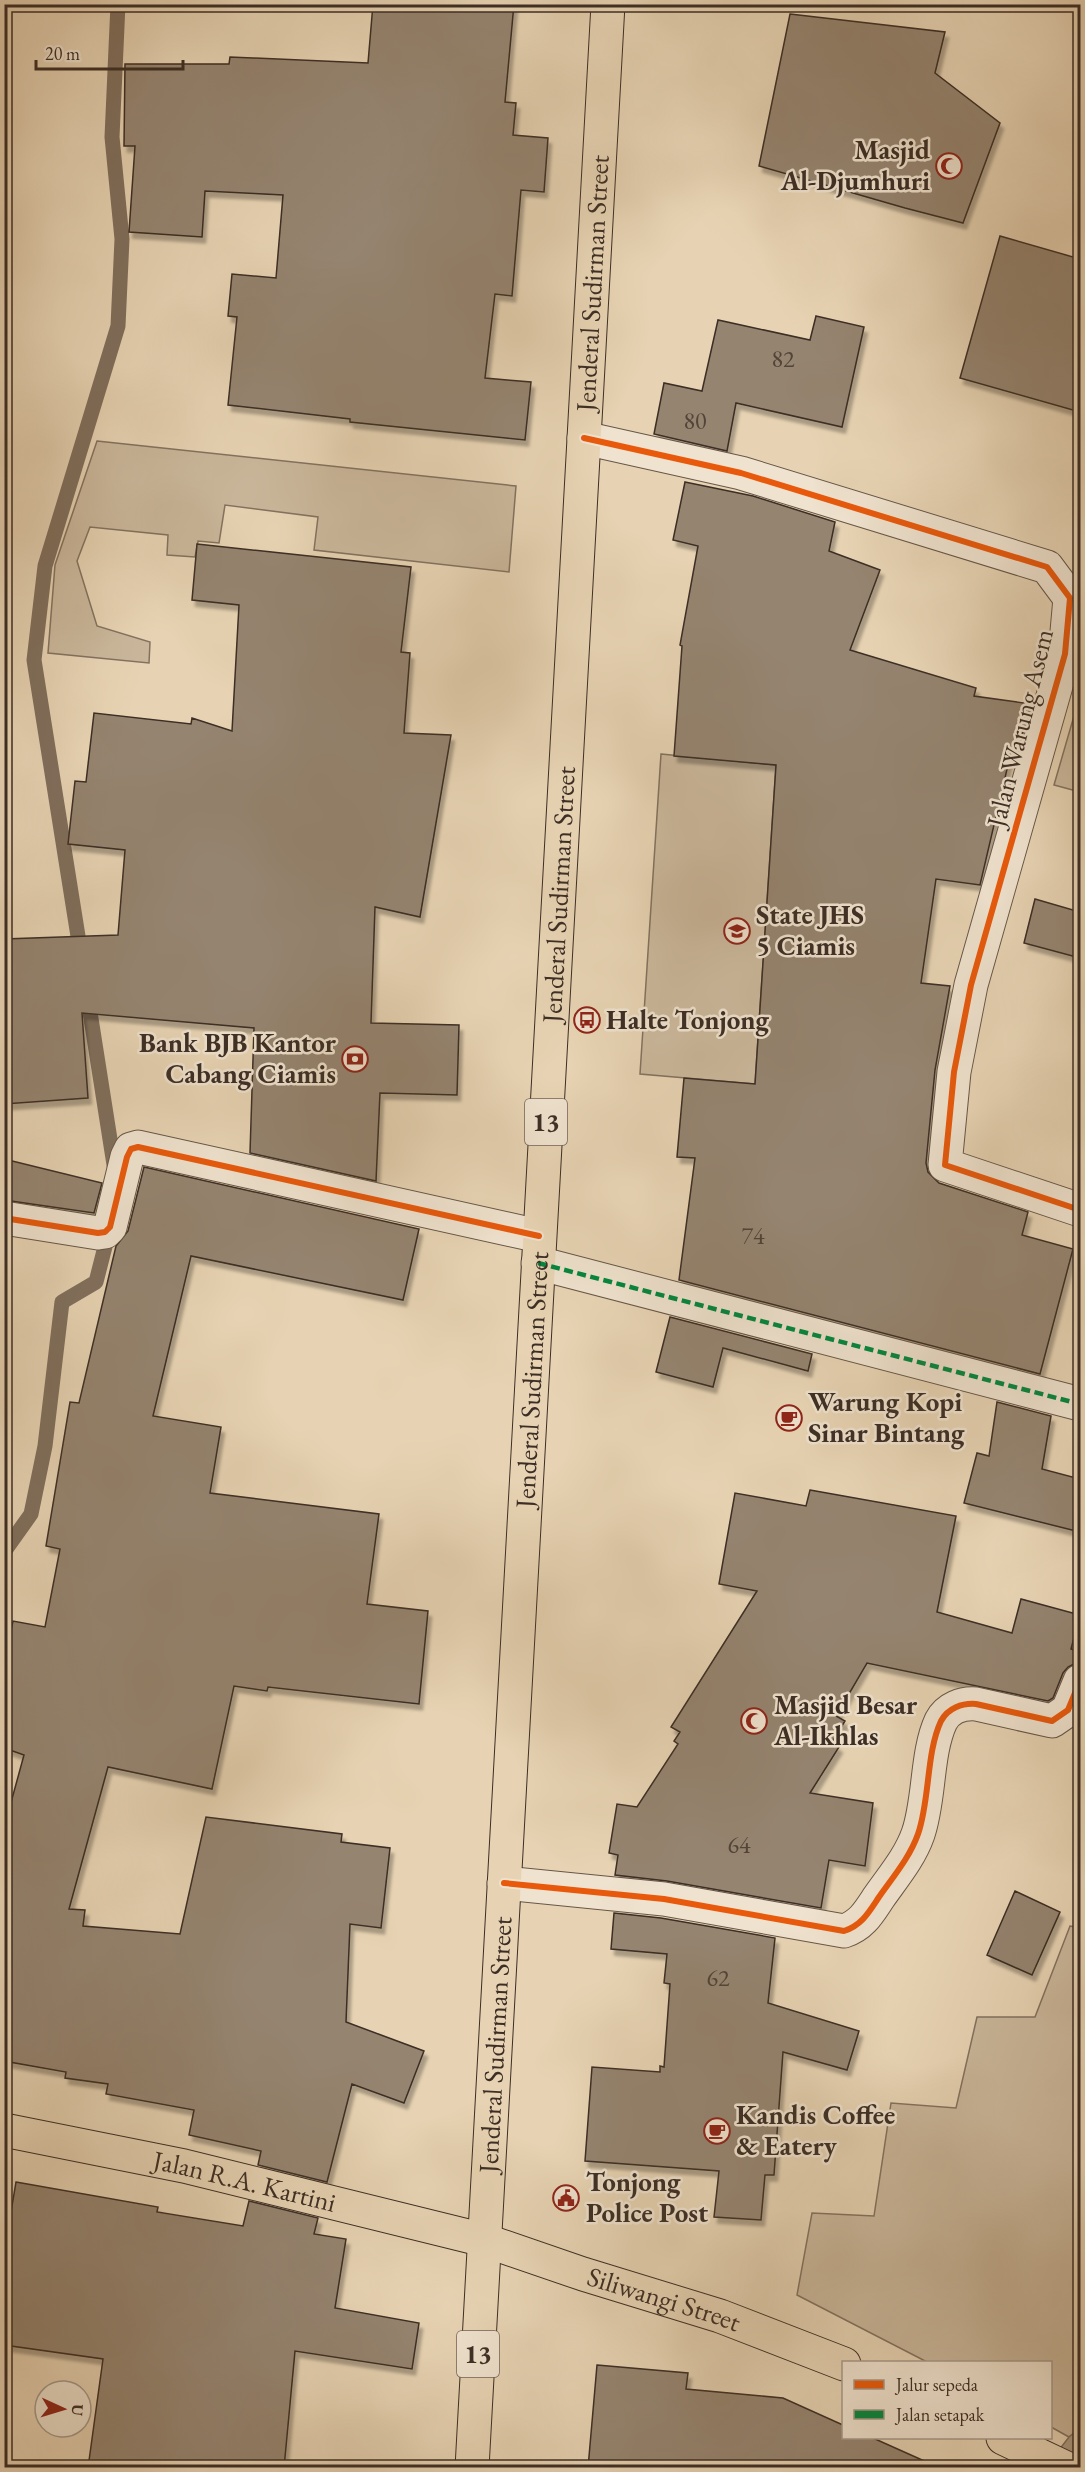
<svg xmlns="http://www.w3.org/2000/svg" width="1085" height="2472" viewBox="0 0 1085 2472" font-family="'EB Garamond',serif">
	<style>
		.green { fill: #cab79b; stroke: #837260; stroke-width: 1.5 }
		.water { fill: #ad9b83; stroke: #806f5d; stroke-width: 1.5 }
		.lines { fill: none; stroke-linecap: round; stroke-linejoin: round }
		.stream { stroke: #806f5d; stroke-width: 15 }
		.building { fill: #95846f; stroke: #3c2e25; stroke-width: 1.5; filter: url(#shadow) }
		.minor-casing { stroke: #675748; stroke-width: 35 }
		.major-casing { stroke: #3c2e25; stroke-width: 35 }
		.highway-casing { stroke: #3c2e25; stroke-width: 35 }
		.minor { stroke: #efe2ce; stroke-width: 33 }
		.major { stroke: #e7d3b3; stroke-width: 33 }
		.highway { stroke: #e7d3b3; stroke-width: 33 }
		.quiet { stroke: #00873e; stroke-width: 4.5; stroke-dasharray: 9 4.5; stroke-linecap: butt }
		.cycleway-casing { stroke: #efe2ce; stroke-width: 10 }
		.cycleway { stroke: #e8590c; stroke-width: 6 }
		.labels { text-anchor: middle; stroke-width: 5; stroke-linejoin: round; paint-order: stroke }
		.number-label { font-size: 24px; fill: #524438 }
		.shield { fill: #efe2ce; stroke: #726458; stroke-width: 1.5 }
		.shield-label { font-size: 26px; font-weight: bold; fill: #3c2e25 }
		.poi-label { font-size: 27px; font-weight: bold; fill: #3c2e25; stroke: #efe2ce; text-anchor: start }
		.street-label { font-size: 27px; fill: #3c2e25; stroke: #efe2ce }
	</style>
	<defs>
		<filter id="shadow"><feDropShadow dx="3.5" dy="6" stdDeviation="1.5" flood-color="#0004"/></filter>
	</defs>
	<rect width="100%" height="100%" fill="#e7d3b3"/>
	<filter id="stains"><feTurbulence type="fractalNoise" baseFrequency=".00333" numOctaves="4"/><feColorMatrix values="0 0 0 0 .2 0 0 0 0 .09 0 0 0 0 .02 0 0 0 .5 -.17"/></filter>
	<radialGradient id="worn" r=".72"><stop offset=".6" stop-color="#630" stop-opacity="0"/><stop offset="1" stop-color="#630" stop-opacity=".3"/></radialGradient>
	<path class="green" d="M97 441 516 486 509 572 314 550 318 517 225 505 219 543 198 541 195 557 167 555 168 535 90 527 77 561 97 626 150 642 149 663 48 653 55 565Z
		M1078 702H1080V792L1054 785Z
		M661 754 776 765 755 1084 640 1074Z
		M1070 1926 1080 1928V2428L1069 2437 1051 2427 1050 2362H927L797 2295 812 2213 874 2216 891 2103 956 2108 977 2017H1035Z"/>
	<path class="water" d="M1080 2428V2467L1045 2468 1069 2437Z"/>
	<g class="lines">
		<path class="stream" d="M81 955 34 660 45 566 118 326 122 239 112 137 118 4
			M87 993 115 1171
			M4 1552 31 1514 45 1446 62 1302 96 1282 109 1231"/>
	</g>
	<path class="building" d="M373 4H514L505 102 516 103 513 135 548 138 544 192 521 190 512 296 495 294 485 378 531 382 525 440 350 422V419L228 405 237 317 228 316 232 274 276 278 283 195 205 191 202 237 129 232 135 146H124L125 64H229L230 57 368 63Z
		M790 14 945 32 935 73 1000 123 963 223 905 208 759 166Z
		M1000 236 1080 259V412L960 378Z
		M816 316 864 327 842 427 736 403 727 451 654 434 664 383 702 391 718 320 810 340Z
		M685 482 753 496 835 522 829 551 880 570 850 650 976 688 974 696 1031 704 1017 753 1011 752 980 885 936 879 921 983 950 986 935 1070 926 1163 928 1172 939 1183 1028 1212 1022 1235 1073 1249 1040 1374 679 1280 695 1158 677 1157 684 1078 755 1084 776 765 674 756 682 646 680 645 698 546 673 540Z
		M197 544 411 567 401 652 410 653 404 733 451 735 420 917 375 907 371 1023 459 1025 457 1095 380 1093 376 1181 250 1153 254 1028 82 1013 88 1098 4 1104V939L118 935 125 850 68 844 75 781 86 782 94 713 191 724 192 718 232 731 239 605 192 600Z
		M1035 899 1080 912V958L1024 943Z
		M4 1159 102 1183 94 1213 4 1200Z
		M144 1167 419 1229 403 1300 191 1256 153 1416 221 1427 210 1493 379 1514 367 1604 428 1611 419 1704 268 1687 267 1691 234 1686 212 1789 108 1767 69 1909 85 1910 83 1926 180 1934 206 1817 342 1834 341 1842 390 1848 381 1928 350 1924 346 2022 424 2051 404 2103 352 2084 327 2182 258 2165 261 2151 189 2135 194 2110 106 2094 108 2084 65 2078 66 2072 4 2061V1828L24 1755 4 1748V1663L13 1621 45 1627 60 1549 46 1546 70 1402 79 1403 116 1246 128 1231Z
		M670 1317 812 1354 808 1371 723 1348 713 1387 656 1372Z
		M997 1402 1051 1416 1042 1469 1080 1479V1532L964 1503 977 1453 989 1456Z
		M810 1490 956 1516 937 1612 1012 1633 1021 1599 1080 1615 1071 1649 1077 1651 1074 1664 1068 1667 1063 1673 1053 1698 1048 1701 867 1663 836 1716 845 1721 832 1742 839 1747 810 1793 873 1803 865 1866 829 1860 821 1908 667 1881 615 1875 618 1855 609 1853 617 1804 637 1807 678 1744 674 1741 680 1732 671 1727 757 1591 719 1584 735 1493 806 1506Z
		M1015 1891 1060 1912 1032 1975 987 1955Z
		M614 1913 661 1918 775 1938 768 2003 859 2031 847 2070 783 2052 774 2175H765L761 2220 714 2217 719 2171 585 2161 592 2067 660 2072V2066L664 2067 670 1984 664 1983 667 1954 611 1949Z
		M16 2182 158 2207 157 2212 243 2226 249 2201 318 2218 314 2234 346 2239 335 2308 419 2323 412 2369 295 2351 284 2468H88L103 2359 4 2345V2253Z
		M597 2365 688 2373 686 2389 783 2398 843 2425V2438H873L940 2468H588Z"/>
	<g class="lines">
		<g class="minor-casing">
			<path id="minor" d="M584 438 741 473 1047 567 1070 598 1065 654 971 985 954 1072 945 1165 1080 1210
				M4 1218 98 1233 105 1232 110 1227 127 1157 131 1149 138 1147 539 1236
				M538 1263 1080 1404
				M504 1883 664 1899 844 1931C862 1925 869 1912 879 1897 893 1877 910 1857 918 1834 930 1800 926 1753 941 1721 948 1708 962 1703 976 1704L1052 1721 1068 1710 1080 1681"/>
		</g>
		<g class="major-casing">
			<g id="major">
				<path id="s1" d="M4 2130 184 2166 484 2240 583 2274 720 2316 844 2364"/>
				<path d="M1003 2438 1066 2468"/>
			</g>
		</g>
		<g class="highway-casing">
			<g id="highway">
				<path id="s2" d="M472 2468 608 4"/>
			</g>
		</g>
		<use href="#minor" class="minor"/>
		<use href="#major" class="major"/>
		<use href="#highway" class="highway"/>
		<path class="quiet" d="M538 1263 1080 1404"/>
		<g class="cycleway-casing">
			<path id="cycleway" d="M584 438 741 473 1047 567 1070 598 1065 654 971 985 954 1072 945 1165 1080 1210
				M4 1218 98 1233 105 1232 110 1227 127 1157 131 1149 138 1147 539 1236
				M504 1883 664 1899 844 1931C862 1925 869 1912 879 1897 893 1877 910 1857 918 1834 930 1800 926 1753 941 1721 948 1708 962 1703 976 1704L1052 1721 1068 1710 1080 1681"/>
		</g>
		<use href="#cycleway" class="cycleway"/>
	</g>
	<defs>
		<g id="mosque-ring" transform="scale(1.35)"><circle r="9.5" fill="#efe2ce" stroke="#8f2418" stroke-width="1.5"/><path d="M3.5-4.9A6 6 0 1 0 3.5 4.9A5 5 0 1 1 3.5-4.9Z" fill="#8f2418"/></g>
		<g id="school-ring" transform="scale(1.35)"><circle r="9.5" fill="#efe2ce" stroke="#8f2418" stroke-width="1.5"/><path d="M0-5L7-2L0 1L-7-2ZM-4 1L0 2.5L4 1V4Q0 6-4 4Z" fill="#8f2418"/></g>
		<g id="bus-ring" transform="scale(1.35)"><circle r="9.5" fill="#efe2ce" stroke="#8f2418" stroke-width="1.5"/><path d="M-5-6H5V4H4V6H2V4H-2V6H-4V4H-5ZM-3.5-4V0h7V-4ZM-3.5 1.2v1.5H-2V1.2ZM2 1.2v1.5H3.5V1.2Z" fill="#8f2418"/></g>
		<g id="bank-ring" transform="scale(1.35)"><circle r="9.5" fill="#efe2ce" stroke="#8f2418" stroke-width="1.5"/><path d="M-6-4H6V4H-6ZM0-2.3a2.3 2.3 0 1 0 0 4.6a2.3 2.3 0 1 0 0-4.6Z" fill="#8f2418"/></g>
		<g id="cafe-ring" transform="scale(1.35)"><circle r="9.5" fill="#efe2ce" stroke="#8f2418" stroke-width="1.5"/><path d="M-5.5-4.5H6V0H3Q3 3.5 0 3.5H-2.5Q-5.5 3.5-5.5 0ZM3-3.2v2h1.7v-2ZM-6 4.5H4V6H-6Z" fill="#8f2418"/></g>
		<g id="civic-ring" transform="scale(1.35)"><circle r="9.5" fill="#efe2ce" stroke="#8f2418" stroke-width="1.5"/><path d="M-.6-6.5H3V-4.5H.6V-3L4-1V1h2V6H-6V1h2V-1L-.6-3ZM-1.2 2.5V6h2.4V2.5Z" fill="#8f2418"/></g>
	</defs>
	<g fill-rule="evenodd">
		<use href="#mosque-ring" x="949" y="166"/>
		<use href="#school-ring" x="737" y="931"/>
		<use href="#bus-ring" x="587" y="1020"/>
		<use href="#bank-ring" x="355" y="1059"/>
		<use href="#cafe-ring" x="789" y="1418"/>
		<use href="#mosque-ring" x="754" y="1721"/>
		<use href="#cafe-ring" x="717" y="2131"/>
		<use href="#civic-ring" x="566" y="2198"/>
	</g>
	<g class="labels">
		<g class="number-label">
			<text x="783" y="367">82</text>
			<text x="695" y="429">80</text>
			<text x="753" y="1244">74</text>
			<text x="739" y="1853">64</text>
			<text x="718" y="1986">62</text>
		</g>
		<g class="shield">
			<rect x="525" y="1099" width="42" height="46" rx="4.5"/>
			<rect x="457" y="2331" width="42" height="46" rx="4.5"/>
		</g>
		<g class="shield-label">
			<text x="546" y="1131">13</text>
			<text x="478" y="2363">13</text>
		</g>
		<g class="poi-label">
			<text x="930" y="159" text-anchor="end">Masjid<tspan x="930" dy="31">Al-Djumhuri</tspan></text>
			<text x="756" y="924">State JHS<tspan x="756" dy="31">5 Ciamis</tspan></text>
			<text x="606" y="1029">Halte Tonjong</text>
			<text x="336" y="1052" text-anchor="end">Bank BJB Kantor<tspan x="336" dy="31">Cabang Ciamis</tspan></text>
			<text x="808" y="1411">Warung Kopi<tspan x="808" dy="31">Sinar Bintang</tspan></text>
			<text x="774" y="1714">Masjid Besar<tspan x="774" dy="31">Al-Ikhlas</tspan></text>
			<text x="736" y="2124">Kandis Coffee<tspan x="736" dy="31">&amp; Eatery</tspan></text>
			<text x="586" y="2191">Tonjong<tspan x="586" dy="31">Police Post</tspan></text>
		</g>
		<g class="street-label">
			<text dy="9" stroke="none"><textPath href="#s2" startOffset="2188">Jenderal Sudirman Street</textPath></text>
			<text transform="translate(1020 728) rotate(-76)" y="9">Jalan Warung Asem</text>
			<text dy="9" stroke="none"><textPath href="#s2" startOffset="1576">Jenderal Sudirman Street</textPath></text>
			<text dy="9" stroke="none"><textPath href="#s2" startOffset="1090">Jenderal Sudirman Street</textPath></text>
			<text dy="9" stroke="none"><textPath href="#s2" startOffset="424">Jenderal Sudirman Street</textPath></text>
			<text dy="9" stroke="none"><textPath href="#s1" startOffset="246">Jalan R.A. Kartini</textPath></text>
			<text dy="9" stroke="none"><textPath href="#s1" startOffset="682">Siliwangi Street</textPath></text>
		</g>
	</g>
	<rect width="1085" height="2472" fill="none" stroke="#e7d3b3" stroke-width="24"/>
	<rect x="6" y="6" width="1073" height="2460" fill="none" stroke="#3c2e25" stroke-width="3"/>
	<rect x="12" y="12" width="1061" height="2448" fill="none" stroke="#3c2e25" stroke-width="1.5"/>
	<rect x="842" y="2361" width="210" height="78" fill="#efe2ce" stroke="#a79a8a" stroke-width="1.5"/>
	<rect x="854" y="2380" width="30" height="9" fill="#e8590c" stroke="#a79a8a" stroke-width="1.5"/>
	<text x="896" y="2391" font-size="18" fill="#3c2e25">Jalur sepeda</text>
	<rect x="854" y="2410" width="30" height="9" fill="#00873e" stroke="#a79a8a" stroke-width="1.5"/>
	<text x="896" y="2421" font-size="18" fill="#3c2e25">Jalan setapak</text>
	<g transform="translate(63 2409) rotate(94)"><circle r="28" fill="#efe2ce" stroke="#a79a8a" stroke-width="1.5"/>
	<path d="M0-4.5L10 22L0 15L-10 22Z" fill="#8f2418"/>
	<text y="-9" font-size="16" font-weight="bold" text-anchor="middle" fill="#3c2e25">U</text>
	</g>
	<path d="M36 60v9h147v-9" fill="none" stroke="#3c2e25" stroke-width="3"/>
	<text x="45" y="60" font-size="18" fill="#3c2e25" stroke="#efe2ce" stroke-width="4.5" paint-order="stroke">20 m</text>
	<rect width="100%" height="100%" filter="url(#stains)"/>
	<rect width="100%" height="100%" fill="url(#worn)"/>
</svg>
